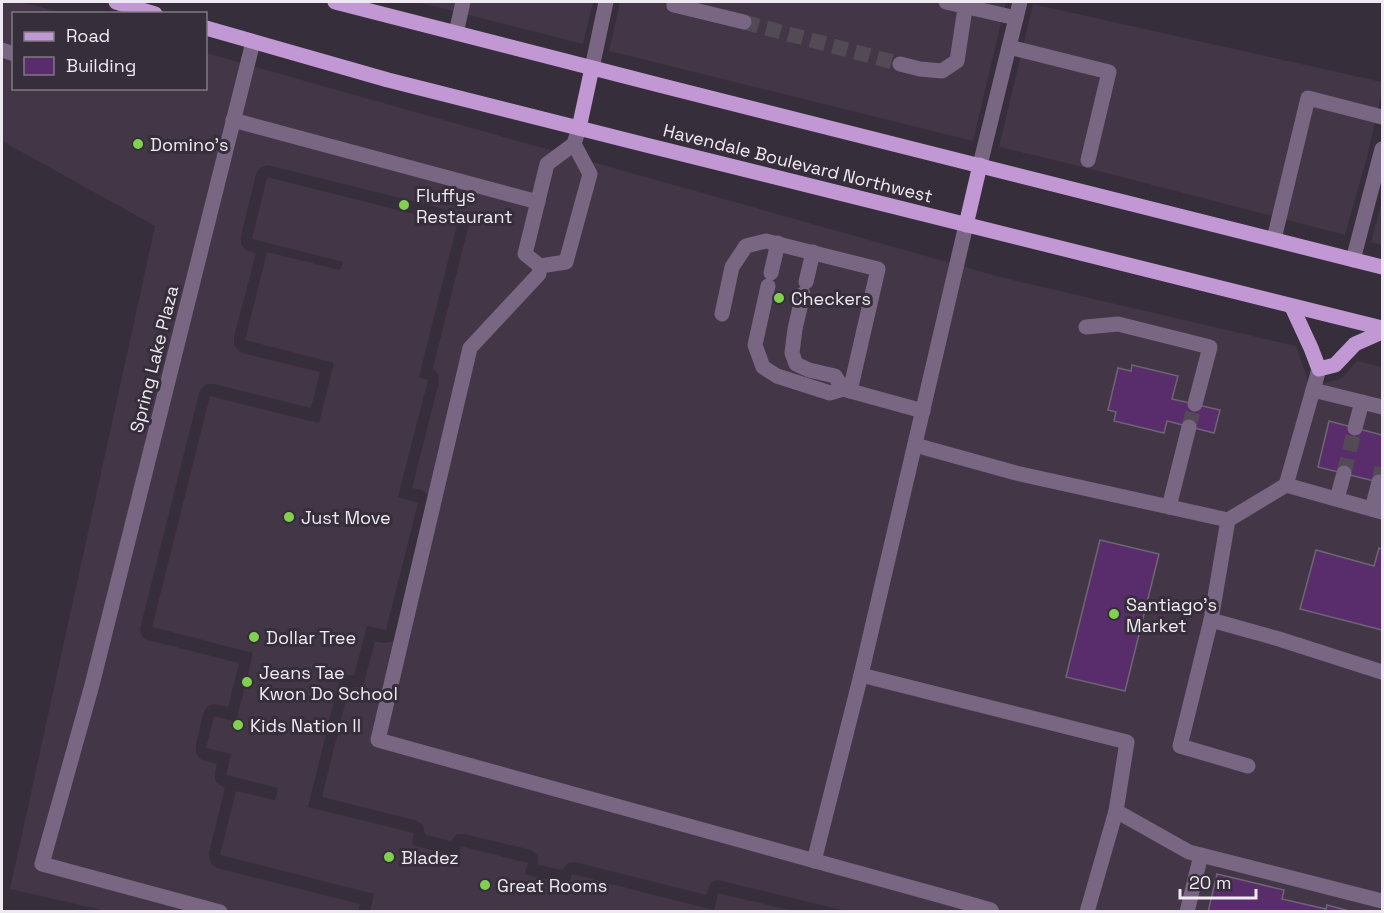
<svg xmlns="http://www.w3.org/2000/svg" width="1384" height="913" font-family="'Space Grotesk',sans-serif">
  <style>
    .built { fill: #423647 }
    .building { fill: #592d6b; stroke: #6e6573; stroke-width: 1.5 }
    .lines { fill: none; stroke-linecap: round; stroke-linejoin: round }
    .minor-tunnel { stroke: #524a55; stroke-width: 15; stroke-dasharray: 15 8; stroke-linecap: butt }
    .minor { stroke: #796683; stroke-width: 15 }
    .major { stroke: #c198d3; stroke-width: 15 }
    .poi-dot { fill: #82d04f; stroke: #362e3a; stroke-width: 2 }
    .labels { text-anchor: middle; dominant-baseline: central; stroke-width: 6; stroke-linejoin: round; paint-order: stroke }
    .poi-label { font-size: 18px; fill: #efeaf1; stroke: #362e3a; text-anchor: start }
    .street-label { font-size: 18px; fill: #efeaf1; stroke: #362e3a }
  </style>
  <rect width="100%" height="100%" fill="#362e3a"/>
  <g class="built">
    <polygon points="2,2 21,2 63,13 14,14 14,88 206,88 206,53 1004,278 1296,346 1306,374 1308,386 1337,380 1344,376 1357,361 1382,367 1382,911 846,911 721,881 718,880 711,883 706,895 575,862 568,863 562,870 538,865 538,857 536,854 531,850 464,834 457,834 451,841 425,835 423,825 417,821 322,797 349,688 358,687 364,682 375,641 383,643 390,642 394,640 397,633 430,501 427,494 422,490 412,488 439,382 438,374 433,368 469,224 466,216 460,213 267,165 260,168 256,174 241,236 241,244 245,250 256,253 234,337 234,345 239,351 242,353 320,372 311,408 213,384 206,384 200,390 140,629 142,636 148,640 239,663 228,707 214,704 207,707 203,714 196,745 196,753 200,759 217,764 215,772 215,780 220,785 225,788 209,853 211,864 217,868 360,904 358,911 106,911 10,889 155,226 2,141"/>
    <polygon points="417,2 593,2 583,44"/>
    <polygon points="620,2 1006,2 973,141 609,51"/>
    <polygon points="1033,4 1382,82 1382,92 1366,161 1345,235 1079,166 999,147"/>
    <polygon points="267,177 457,225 419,377 428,380 398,497 418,503 386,630 367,626 354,676 341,673 308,807 414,833 412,845 458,856 461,846 528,863 525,874 569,885 572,874 714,910 718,893 793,911 370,911 374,894 220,855 236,791 275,800 278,788 226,775 231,754 206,748 214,716 236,722 253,653 152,627 210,396 319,423 334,363 245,340 267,252 340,270 343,262 252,239"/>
    <polygon points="1382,201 1382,245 1371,242"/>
  </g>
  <g class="building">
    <polygon points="1132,365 1178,376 1172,399 1220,410 1214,433 1167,421 1164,433 1114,421 1116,412 1108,410 1118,368 1131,371"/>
    <polygon points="1329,421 1382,435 1382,483 1318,467"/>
    <polygon points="1100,540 1159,554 1125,691 1066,677"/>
    <polygon points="1379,548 1382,549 1382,630 1300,609 1316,550 1374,566"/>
    <polygon points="1217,874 1284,890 1282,899 1326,909 1327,905 1353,912 1208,912"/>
  </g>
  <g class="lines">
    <g class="minor-tunnel">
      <polyline points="744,22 900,64"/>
      <polyline points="1189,427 1195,404"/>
      <polyline points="1344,473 1355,428"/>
      <polyline points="1379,482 1382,467"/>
    </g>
    <g class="minor">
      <polyline points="674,2 674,5 744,22"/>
      <polyline points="946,2 1016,18"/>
      <polyline points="456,33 463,2"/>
      <polyline points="1009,47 1109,72 1088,160"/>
      <polyline points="2,50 14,54"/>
      <polyline points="900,64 920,69 942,71 957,61 966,2"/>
      <polyline points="592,68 606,2"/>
      <polyline points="233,120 538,202"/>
      <polyline points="574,144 590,174 566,262 540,266 525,254 547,164 574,144 579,128"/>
      <polyline points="980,165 1020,2"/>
      <polyline points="966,225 861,675 1127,742 1116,811 1189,852 1382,901"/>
      <polyline points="1274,239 1308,98 1382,117"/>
      <polyline points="1353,260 1382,149"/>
      <polyline points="540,266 539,274 470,348 378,740 949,898 991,910 992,912"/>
      <polyline points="771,273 778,243"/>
      <polyline points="806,282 813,252"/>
      <polyline points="768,286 755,345 763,367 777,376 830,393 843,389 923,411"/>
      <polyline points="803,294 795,329 792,353 796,364 809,370 835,376 843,389"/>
      <polyline points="722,314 732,267 746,246 766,241 878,269 850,391"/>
      <polyline points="1086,327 1118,324 1210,347 1195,404"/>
      <polyline points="1319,369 1286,485 1382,512"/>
      <polyline points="1313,390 1382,407"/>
      <polyline points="1355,428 1362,402"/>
      <polyline points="915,445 1016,473 1228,520"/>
      <polyline points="1286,485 1228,520 1211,620 1279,639 1382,672"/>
      <polyline points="1337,499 1344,473"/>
      <polyline points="1169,507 1189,427"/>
      <polyline points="1372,509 1379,482"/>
      <polyline points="1211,620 1180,746 1248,766"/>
      <polyline points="814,861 861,675"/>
      <polyline points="220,912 42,864 92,685 253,42"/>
      <polyline points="1087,912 1116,811"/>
      <polyline points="1187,912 1201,855"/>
    </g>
    <g class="major">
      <polyline points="116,2 155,14"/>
      <polyline points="335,2 663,86 1382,267"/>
      <polyline points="206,28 388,80 650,146 1382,328"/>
      <polyline points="579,128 592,68"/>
      <polyline points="966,225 980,165"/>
      <polyline points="1292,307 1311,348 1319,369 1335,365 1355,344 1382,332"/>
    </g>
  </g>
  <g class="poi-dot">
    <circle cx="138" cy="144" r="6"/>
    <circle cx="404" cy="205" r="6"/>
    <circle cx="779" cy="298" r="6"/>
    <circle cx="289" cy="517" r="6"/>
    <circle cx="1114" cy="614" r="6"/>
    <circle cx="254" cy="637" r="6"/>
    <circle cx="247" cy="682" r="6"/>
    <circle cx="238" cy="725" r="6"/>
    <circle cx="389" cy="857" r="6"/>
    <circle cx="485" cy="885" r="6"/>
  </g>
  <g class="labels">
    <g class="poi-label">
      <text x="150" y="144">Domino's</text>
      <text x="416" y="195">Fluffys<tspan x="416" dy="21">Restaurant</tspan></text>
      <text x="791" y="298">Checkers</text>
      <text x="301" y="517">Just Move</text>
      <text x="1126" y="604">Santiago's<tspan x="1126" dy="21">Market</tspan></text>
      <text x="266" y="637">Dollar Tree</text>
      <text x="259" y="672">Jeans Tae<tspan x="259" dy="21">Kwon Do School</tspan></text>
      <text x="250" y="725">Kids Nation ll</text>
      <text x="401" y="857">Bladez</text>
      <text x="497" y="885">Great Rooms</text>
    </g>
    <g class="street-label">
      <text transform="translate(798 163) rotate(14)">Havendale Boulevard Northwest</text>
      <text transform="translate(154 359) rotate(-76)">Spring Lake Plaza</text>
    </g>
  </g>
  <rect width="1384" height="913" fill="none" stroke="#efeaf1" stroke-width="6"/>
  <rect x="12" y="12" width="195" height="78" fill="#362e3a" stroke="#807983" stroke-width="1.5"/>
  <rect x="24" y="32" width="30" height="9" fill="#c198d3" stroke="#807983" stroke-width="1.5"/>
  <text x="66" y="42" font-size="18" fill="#efeaf1">Road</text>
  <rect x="24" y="57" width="30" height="18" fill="#592d6b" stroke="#807983" stroke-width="1.5"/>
  <text x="66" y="72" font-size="18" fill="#efeaf1">Building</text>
  <path d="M1180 889v9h76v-9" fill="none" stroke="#efeaf1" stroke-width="3"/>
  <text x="1189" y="889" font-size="18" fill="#efeaf1" stroke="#362e3a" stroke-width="4.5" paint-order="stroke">20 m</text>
</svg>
